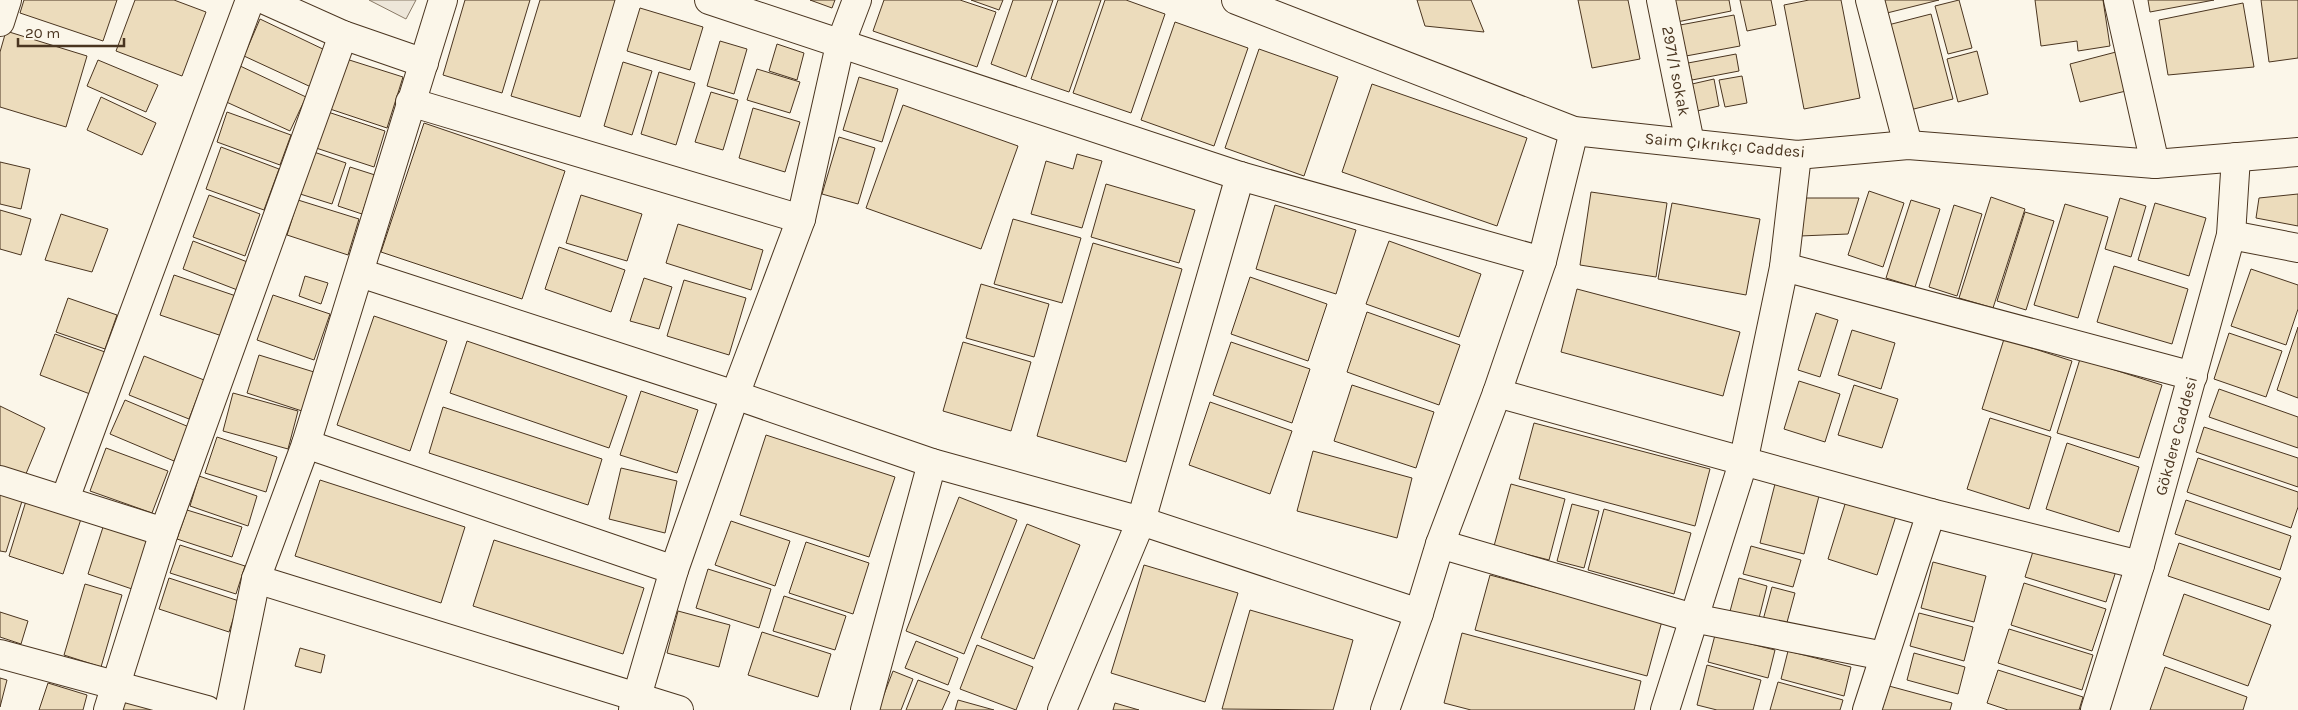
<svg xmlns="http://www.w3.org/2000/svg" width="2298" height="710" font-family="Karla,sans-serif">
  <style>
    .green { fill: #ede6d9; stroke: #887966 }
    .building { fill: #ecdcbc; stroke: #4a3520 }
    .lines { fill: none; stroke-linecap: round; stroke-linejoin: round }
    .street-casing { stroke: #4a3520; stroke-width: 30 }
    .secondary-casing { stroke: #4a3520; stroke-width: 30 }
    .street { stroke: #fbf6e9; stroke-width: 28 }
    .secondary { stroke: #fbf6e9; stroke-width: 28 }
    .labels { text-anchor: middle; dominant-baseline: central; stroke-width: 4; stroke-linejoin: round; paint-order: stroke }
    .street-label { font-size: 16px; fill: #4a3520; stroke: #fbf6e9 }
  </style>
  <rect width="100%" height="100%" fill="#fbf6e9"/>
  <polygon class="green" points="369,0 416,0 406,19"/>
  <g class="building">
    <polygon points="24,0 117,0 103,41 20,13"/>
    <polygon points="135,0 174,0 206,12 182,76 116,51"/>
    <polygon points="465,0 530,0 502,93 443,75"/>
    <polygon points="540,0 615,0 580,117 511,96"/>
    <polygon points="810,0 835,0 832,8"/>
    <polygon points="884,0 960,0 996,12 977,67 873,31"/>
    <polygon points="971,0 1003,0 999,10"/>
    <polygon points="1013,0 1053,0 1026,77 991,64"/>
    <polygon points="1058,0 1101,0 1069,92 1031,79"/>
    <polygon points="1105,0 1126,0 1165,14 1131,113 1073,93"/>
    <polygon points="1417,0 1471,0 1484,32 1425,26"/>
    <polygon points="1578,0 1628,0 1640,59 1592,68"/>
    <polygon points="1672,0 1729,0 1731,11 1677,22"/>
    <polygon points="1740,0 1771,0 1776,25 1747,31"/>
    <polygon points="1809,0 1841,0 1860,98 1804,109 1784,5"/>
    <polygon points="1884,0 1939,0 1887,13"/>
    <polygon points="1959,0 1972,48 1948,54 1935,6"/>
    <polygon points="2035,0 2103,0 2110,46 2078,51 2077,41 2041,46"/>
    <polygon points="2148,0 2214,0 2150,12"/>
    <polygon points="2261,0 2298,0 2298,58 2269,62"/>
    <polygon points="2243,3 2254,67 2168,75 2159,20"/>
    <polygon points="640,8 703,27 690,70 627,51"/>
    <polygon points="1931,14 1953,99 1910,110 1888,25"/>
    <polygon points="1734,15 1740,46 1686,56 1680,25"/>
    <polygon points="260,19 327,51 311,87 244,56"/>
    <polygon points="1175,22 1248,48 1214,146 1141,120"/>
    <polygon points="6,31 87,56 66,127 0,107 0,52"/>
    <polygon points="720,41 747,49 734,94 707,86"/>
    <polygon points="777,44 804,53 797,80 769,71"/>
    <polygon points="1259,49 1338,77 1304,176 1225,148"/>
    <polygon points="1977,51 1988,94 1958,102 1947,59"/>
    <polygon points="2116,52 2126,91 2080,102 2070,64"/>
    <polygon points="1736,54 1739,71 1692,80 1688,63"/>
    <polygon points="343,58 403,77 387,128 327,108"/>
    <polygon points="98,60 158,85 146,112 87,86"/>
    <polygon points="623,62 652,71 632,135 604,126"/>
    <polygon points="238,65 306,97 290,131 222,100"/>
    <polygon points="757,69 800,82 790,113 747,100"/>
    <polygon points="659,72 695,83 676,145 641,134"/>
    <polygon points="1742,76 1747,103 1725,107 1719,80"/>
    <polygon points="859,77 898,89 882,142 843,130"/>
    <polygon points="1714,79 1719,106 1697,111 1692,84"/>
    <polygon points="1372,84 1527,138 1497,226 1342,172"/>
    <polygon points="711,92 738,100 723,150 695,142"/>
    <polygon points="101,97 156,123 142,155 87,130"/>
    <polygon points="903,105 1018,146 981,249 866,208"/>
    <polygon points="753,108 800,122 785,172 739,158"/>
    <polygon points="325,111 385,131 374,167 313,147"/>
    <polygon points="227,112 291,135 280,165 217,142"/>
    <polygon points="424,123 565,171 522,299 381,252"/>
    <polygon points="839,137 875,148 858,204 822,194"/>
    <polygon points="221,147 279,169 264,210 206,189"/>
    <polygon points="311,151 346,163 332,204 297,193"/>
    <polygon points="1077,154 1102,161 1082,228 1031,214 1046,161 1073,169"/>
    <polygon points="0,162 30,169 21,209 0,204"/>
    <polygon points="350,167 375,175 362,214 338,206"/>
    <polygon points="1106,184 1195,210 1179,263 1091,237"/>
    <polygon points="1869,191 1904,203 1883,267 1848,255"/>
    <polygon points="1591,192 1667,203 1656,277 1580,265"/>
    <polygon points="2298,194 2298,226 2256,218 2259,198"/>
    <polygon points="209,195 260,214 245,256 193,237"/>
    <polygon points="581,195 642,214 627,261 566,243"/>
    <polygon points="1991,197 2025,209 1993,308 1959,298"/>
    <polygon points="1800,198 1859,198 1848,234 1800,236"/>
    <polygon points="2120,198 2146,206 2131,257 2105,249"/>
    <polygon points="298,200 359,219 348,255 287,235"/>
    <polygon points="1911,200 1940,209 1915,287 1886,278"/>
    <polygon points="1672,203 1760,219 1746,295 1658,279"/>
    <polygon points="2155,203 2206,218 2189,276 2138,260"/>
    <polygon points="2065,204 2108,217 2078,318 2034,305"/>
    <polygon points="1275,205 1356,230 1336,294 1256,269"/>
    <polygon points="1954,205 1982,214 1957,296 1929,287"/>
    <polygon points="0,210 31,219 21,255 0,249"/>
    <polygon points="2025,212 2054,221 2026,310 1997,301"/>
    <polygon points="61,214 108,229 92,272 45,260"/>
    <polygon points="1013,219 1081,238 1062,303 994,284"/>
    <polygon points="678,224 763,250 751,290 666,263"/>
    <polygon points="193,241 250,263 240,291 183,269"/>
    <polygon points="1389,241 1481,274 1459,337 1366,304"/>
    <polygon points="1093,243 1182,269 1126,462 1037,436"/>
    <polygon points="559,247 625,270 611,312 545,289"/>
    <polygon points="2114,266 2188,289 2172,344 2097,322"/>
    <polygon points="2251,269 2298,285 2298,309 2286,345 2231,326"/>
    <polygon points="174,275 239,297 225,337 160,315"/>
    <polygon points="305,276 328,283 321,304 299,296"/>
    <polygon points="1250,277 1327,304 1308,361 1231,334"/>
    <polygon points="644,278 672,287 659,329 630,321"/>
    <polygon points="684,280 746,298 729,355 667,336"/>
    <polygon points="981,284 1049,304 1034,357 966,338"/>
    <polygon points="1577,289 1740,332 1723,396 1561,352"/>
    <polygon points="273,295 330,314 314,360 257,340"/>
    <polygon points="68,298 117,315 105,349 56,332"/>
    <polygon points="1367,312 1460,345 1439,405 1347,372"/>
    <polygon points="1816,313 1838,320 1820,377 1798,370"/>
    <polygon points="374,316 447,341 410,451 337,425"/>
    <polygon points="2298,327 2298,398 2277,390"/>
    <polygon points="1852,330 1895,343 1881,389 1838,375"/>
    <polygon points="2229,333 2282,351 2266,397 2214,379"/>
    <polygon points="55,334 105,352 90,394 40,375"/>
    <polygon points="2004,339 2072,361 2050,431 1982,409"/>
    <polygon points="467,341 627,396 609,448 450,393"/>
    <polygon points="963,342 1031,362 1011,431 943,411"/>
    <polygon points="1231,342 1310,369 1292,423 1213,395"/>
    <polygon points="259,355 314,372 302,411 247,393"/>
    <polygon points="144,356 204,380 189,419 129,395"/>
    <polygon points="2080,359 2162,385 2139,458 2057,433"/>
    <polygon points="1799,381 1840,394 1825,442 1784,429"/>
    <polygon points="1352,385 1434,412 1416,468 1334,441"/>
    <polygon points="1854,385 1898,399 1882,448 1838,435"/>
    <polygon points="2219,389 2298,417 2298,448 2209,417"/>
    <polygon points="641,391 698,410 677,473 620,455"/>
    <polygon points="233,393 298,411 288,449 223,431"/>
    <polygon points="125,400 189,427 174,461 110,434"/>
    <polygon points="1210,402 1292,431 1270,494 1189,465"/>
    <polygon points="0,406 45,428 23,481 0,471"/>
    <polygon points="443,407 602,459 588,505 429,453"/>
    <polygon points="1990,418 2051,437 2029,509 1967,489"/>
    <polygon points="1534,423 1710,469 1695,526 1519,479"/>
    <polygon points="2204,427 2298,458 2298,487 2196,452"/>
    <polygon points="766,435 895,477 869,557 740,515"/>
    <polygon points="217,437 277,457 266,492 205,473"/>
    <polygon points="2067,443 2139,467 2119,532 2046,509"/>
    <polygon points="106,448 168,471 152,513 90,491"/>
    <polygon points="1313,451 1412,478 1397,538 1297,511"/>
    <polygon points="2198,458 2298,492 2298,507 2291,528 2187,492"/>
    <polygon points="621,468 677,481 665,533 609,519"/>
    <polygon points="199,476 257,496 248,526 190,506"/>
    <polygon points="320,480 465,527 441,603 295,556"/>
    <polygon points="1511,484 1565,499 1549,560 1494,546"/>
    <polygon points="1775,484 1819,496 1804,554 1760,543"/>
    <polygon points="0,491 23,498 6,552 0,551"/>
    <polygon points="959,497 1017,520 964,654 906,631"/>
    <polygon points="2186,500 2291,536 2280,570 2175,534"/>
    <polygon points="26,501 81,519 63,574 9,556"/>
    <polygon points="1846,501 1896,516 1877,575 1828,559"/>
    <polygon points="1572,504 1599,511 1584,568 1557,561"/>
    <polygon points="1604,509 1691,533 1674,594 1588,570"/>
    <polygon points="187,510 242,527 232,557 177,539"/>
    <polygon points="731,521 790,541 775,586 715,565"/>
    <polygon points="104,524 148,539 132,589 88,574"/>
    <polygon points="1027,524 1080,545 1034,659 981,638"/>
    <polygon points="494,540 644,588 623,654 473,606"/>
    <polygon points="806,542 869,563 853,614 789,593"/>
    <polygon points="2179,543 2281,578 2269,610 2168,576"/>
    <polygon points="180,545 245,566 236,594 170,573"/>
    <polygon points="2035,545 2116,571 2106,602 2025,577"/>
    <polygon points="1751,546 1801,560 1793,587 1743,574"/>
    <polygon points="1933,562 1986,576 1974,622 1921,608"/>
    <polygon points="1144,565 1238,593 1205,702 1111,673"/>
    <polygon points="708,569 771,589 759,628 696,608"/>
    <polygon points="1490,575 1662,621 1647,676 1475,630"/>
    <polygon points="169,578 239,601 229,632 159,609"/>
    <polygon points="1739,578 1767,586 1758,622 1729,615"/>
    <polygon points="2024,583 2106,609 2092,651 2011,625"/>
    <polygon points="85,584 122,595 101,667 64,655"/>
    <polygon points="1772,587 1795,593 1786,626 1763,620"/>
    <polygon points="2184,594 2271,625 2248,686 2163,655"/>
    <polygon points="784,596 846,616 835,650 773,631"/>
    <polygon points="1250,610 1353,640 1333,710 1222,709"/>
    <polygon points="678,611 730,625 719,667 667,653"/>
    <polygon points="0,612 28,621 21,644 0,637"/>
    <polygon points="1919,613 1973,627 1964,661 1910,646"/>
    <polygon points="2009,629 2093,655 2082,690 1998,663"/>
    <polygon points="762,632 831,654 818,697 748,675"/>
    <polygon points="1462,633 1641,681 1634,710 1471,710 1444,703"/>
    <polygon points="1715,635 1775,650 1768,678 1708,662"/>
    <polygon points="916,641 958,658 948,685 905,668"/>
    <polygon points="977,645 1033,667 1016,710 960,689"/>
    <polygon points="300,648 325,655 321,673 295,666"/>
    <polygon points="1788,651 1851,667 1844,696 1781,679"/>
    <polygon points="1914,653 1965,667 1958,694 1907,680"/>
    <polygon points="1707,665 1761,680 1753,710 1717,710 1697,705"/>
    <polygon points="2165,667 2247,697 2243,710 2150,710"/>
    <polygon points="1998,670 2083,697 2079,710 2008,710 1987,703"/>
    <polygon points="893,671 913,679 901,710 878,710"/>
    <polygon points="0,678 7,680 0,707"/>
    <polygon points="918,680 950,692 942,710 906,710"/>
    <polygon points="1778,682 1843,700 1840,710 1770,710"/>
    <polygon points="48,683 87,695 83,710 39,710"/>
    <polygon points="1889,686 1952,703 1950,710 1882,710"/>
    <polygon points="125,694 172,710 119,710"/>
    <polygon points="958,700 994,710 955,710"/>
    <polygon points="1115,703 1139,710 1113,710"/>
  </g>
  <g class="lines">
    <g class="street-casing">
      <g id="street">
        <polyline points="265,0 343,35 424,63"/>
        <polyline points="709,0 1240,176 1542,261"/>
        <polyline points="1661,0 1690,143"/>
        <polyline points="1870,0 1908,145"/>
        <polyline points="2118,0 2155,164"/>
        <polyline points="0,22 7,0"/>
        <polyline points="410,102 801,219"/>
        <polyline points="2231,235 2298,248"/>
        <polyline points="1784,267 2193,376"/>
        <polyline points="360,273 735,395 932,463 1141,521 1419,613"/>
        <polyline points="1497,393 1931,513 1867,710"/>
        <polyline points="306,444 674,570"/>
        <polyline points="0,480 164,532"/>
        <polyline points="65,499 250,0"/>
        <polyline points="1931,513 2140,565"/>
        <polyline points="1440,544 1693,618 1884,656"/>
        <polyline points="256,579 679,710"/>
        <polyline points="0,654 207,710"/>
        <polyline points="108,710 164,532 343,35"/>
        <polyline points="229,710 256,579 306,444 443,0"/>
        <polyline points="633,710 674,570 735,395 801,219 840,45 857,0"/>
        <polyline points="865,710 932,463"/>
        <polyline points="1062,710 1141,521 1240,176"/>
        <polyline points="1385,710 1419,613 1440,544 1497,393 1542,261 1574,131"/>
        <polyline points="1665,710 1743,463 1784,267 1797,155"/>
        <polyline points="2095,710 2140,565 2231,235 2236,157"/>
      </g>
    </g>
    <g class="secondary-casing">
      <polyline id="secondary" points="1236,0 1574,131 1797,155 1908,145 2155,164 2298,152"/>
    </g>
    <use href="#street" class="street"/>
    <use href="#secondary" class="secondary"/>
  </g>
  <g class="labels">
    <g class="street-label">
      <text transform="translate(1676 71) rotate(79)">2971/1 sokak</text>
      <text transform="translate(1725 145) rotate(5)">Saim Çıkrıkçı Caddesi</text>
      <text transform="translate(2176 436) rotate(-75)">Gökdere Caddesi</text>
    </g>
  </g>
  <path d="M18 38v8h106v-8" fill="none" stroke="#4a3520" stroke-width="2.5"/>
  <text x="25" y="38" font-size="15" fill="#4a3520" stroke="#fbf6e9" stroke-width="4" paint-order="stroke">20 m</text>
</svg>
